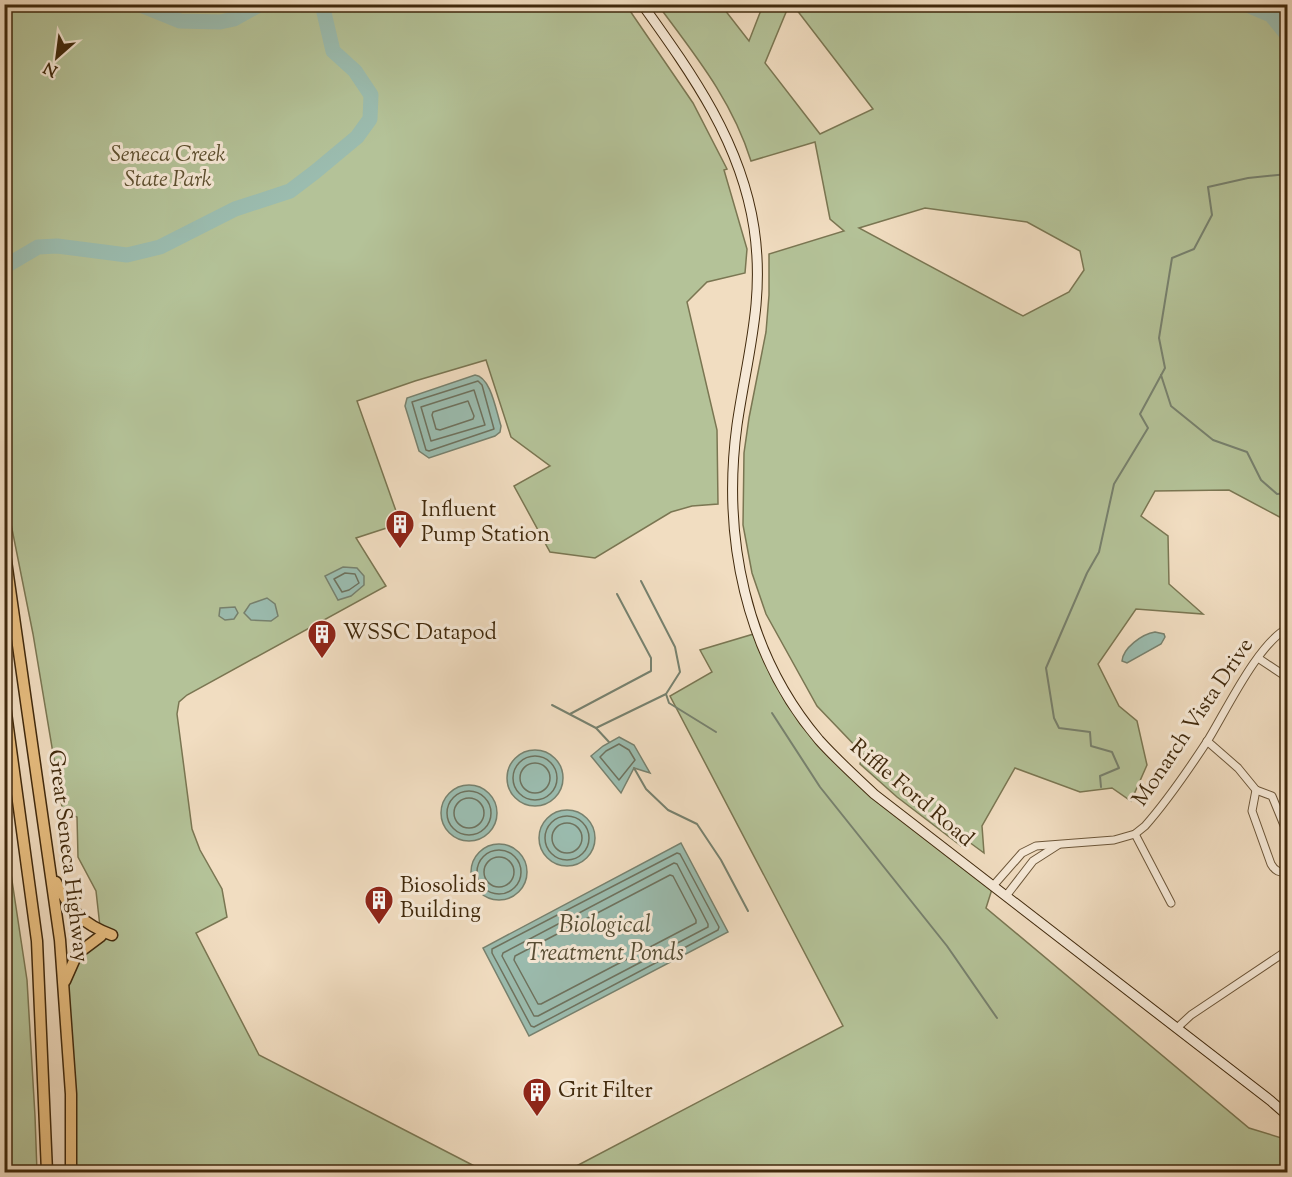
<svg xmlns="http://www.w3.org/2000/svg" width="1292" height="1177" font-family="'Sorts Mill Goudy',serif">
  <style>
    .green { fill: #b4c298; stroke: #7a7652; stroke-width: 1.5; fill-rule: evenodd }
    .water { fill: #9bbcaf; stroke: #77816e; stroke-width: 1.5 }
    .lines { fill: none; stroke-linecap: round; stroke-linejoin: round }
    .shore { stroke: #6e725e; stroke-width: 1.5 }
    .stream { stroke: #77816e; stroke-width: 2 }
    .river { stroke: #9bbcaf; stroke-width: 15 }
    .street-casing { stroke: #6c5639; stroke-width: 9 }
    .secondary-casing { stroke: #40290c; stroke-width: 11 }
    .primary-casing { stroke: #40290c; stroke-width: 13 }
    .street { stroke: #f6e9d7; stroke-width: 7 }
    .secondary { stroke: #f6e9d7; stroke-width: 9 }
    .primary { stroke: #e8be80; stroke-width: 10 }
    .labels { text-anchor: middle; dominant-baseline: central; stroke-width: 6; stroke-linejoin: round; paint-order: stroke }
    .park-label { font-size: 22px; font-style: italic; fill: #5d4f2f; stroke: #f6e9d7 }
    .poi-label { font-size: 22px; fill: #40290c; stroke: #f6e9d7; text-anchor: start }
    .street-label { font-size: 22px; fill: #40290c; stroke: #f6e9d7 }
    .water-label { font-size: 24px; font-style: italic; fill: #574e35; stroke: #f6e9d7 }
  </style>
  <rect width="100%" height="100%" fill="#f1ddc1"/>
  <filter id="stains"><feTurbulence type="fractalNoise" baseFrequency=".00333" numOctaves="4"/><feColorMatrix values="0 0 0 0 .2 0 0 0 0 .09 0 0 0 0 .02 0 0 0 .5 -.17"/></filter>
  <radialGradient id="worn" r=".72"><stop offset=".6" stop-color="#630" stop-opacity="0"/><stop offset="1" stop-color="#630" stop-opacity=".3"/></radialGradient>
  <g class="green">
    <polygon points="4,5 626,5 693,103 727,169 724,170 747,249 745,273 707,282 687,302 717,430 718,504 692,506 671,512 595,558 550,552 514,486 550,466 511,437 486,360 415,381 357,401 396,511 402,523 356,538 386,586 187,695 179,702 177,714 192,829 200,850 222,889 227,917 196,933 259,1055 486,1172 68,1172 64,987 73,962 101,936 96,891 78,857 77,817 63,813 33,634 10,519 5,476"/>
    <path d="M658 5H721L749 41 763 5H789L765 63 820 134 873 109 793 5H1287L1288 371 1284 373 1281 389 1288 395 1287 521 1229 490 1155 491 1141 516 1168 536 1169 584 1203 614 1136 609 1098 664 1119 706 1137 721 1147 765 1131 801 1112 788 1080 792 1015 768 982 826 984 853 965 839 961 846 897 797 860 764 863 754 817 706 766 614 752 573 743 525 744 453 749 418 766 332 769 295V254L844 231 830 219 815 142 751 161C732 100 695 55 658 5ZM925 208 1027 222 1080 251 1084 270 1069 292 1023 316 859 228Z"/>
    <polygon points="757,633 783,686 838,760 993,886 986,908 1249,1128 1288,1140 1287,1172 565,1172 843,1026 670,696 712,672 700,650"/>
    <polygon points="4,806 11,874 27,980 35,1116 37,1172 5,1172"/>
  </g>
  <g class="water">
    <path d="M475 375C491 377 496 411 501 426L500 432 495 436 429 458 419 451 405 406 407 398Z"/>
    <polygon points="343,567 357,568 364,576 364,585 351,596 338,600 325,576"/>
    <polygon points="267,598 275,604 278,616 271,621 251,620 244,613 250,604"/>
    <polygon points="235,607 238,613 234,619 225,620 219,616 220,608"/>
    <path d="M1155 632 1164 634 1165 637 1161 644 1127 663 1122 661C1123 648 1142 634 1155 632Z"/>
    <polygon points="619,737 634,745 650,773 634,768 621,793 591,756 603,746"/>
    <circle cx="535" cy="778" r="28"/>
    <circle cx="469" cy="813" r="28"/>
    <circle cx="567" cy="838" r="28"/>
    <polygon points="681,843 728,932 529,1036 483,948"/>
    <circle cx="499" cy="872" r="28"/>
  </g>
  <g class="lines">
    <g class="shore">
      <polygon points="478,381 482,385 494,429 429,451 426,450 412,402"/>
      <polygon points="474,390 485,425 431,441 421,407"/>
      <polygon points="468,401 474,416 473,419 440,430 436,429 432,415 433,412"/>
      <polygon points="345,573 355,574 359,583 349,590 342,592 334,579"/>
      <polygon points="619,744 629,750 635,760 619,780 600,757 606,751"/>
      <circle cx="535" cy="778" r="22"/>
      <circle cx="535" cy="778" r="15"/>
      <circle cx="469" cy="813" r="22"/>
      <circle cx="469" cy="813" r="15"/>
      <circle cx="567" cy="838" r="22"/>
      <circle cx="567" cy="838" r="15"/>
      <circle cx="499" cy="872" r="22"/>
      <polygon points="677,853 680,854 719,927 718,930 534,1027 531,1026 492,953 492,949"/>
      <circle cx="499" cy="872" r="15"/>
      <polygon points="674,863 677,864 708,924 708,927 538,1016 534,1016 502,956 503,953"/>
      <polygon points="670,875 673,876 696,920 696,923 541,1004 538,1004 514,960 515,956"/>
    </g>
    <g class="stream">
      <polyline points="1161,375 1171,406 1213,440 1247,452 1261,480 1277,494 1288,493"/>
      <polyline points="666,694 669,703 716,732"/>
      <polyline points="552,705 596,728 609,742"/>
      <polyline points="772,713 820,787 947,946 997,1018"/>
      <polyline points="570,714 651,671 651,658 617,594"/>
      <polyline points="596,728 666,694 680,672 675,647 641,581"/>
      <polyline points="634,768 646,789 668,810 697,824 721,860 748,911"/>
      <polyline points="1101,787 1100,776 1119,768 1112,752 1091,746 1090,732 1059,728 1054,718 1046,668 1087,573 1099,552 1114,484 1148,428 1140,414 1165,368 1159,338 1172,258 1194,249 1212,215 1208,187 1248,178 1288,174"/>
    </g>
    <g class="river">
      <polyline points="138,4 180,21 220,22 234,19 261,4"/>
      <polyline points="1245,4 1271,15 1288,36"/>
      <polyline points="4,267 38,247 57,246 127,255 160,247 235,209 290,191 315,172 357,137 370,119 371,95 355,71 333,51 322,4"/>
    </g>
    <g class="street-casing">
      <g id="street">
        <polyline points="1258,658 1288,678"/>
        <polyline points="1207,741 1238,768 1256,790 1272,796 1288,835"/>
        <path d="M1256 790 1252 811 1271 864C1275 871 1279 873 1288 872"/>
        <polyline points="1135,834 1171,903"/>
        <path d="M993 886 1022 853 1036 846 1114 840 1135 834 1145 826C1168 800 1189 769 1208 740 1226 711 1258 643 1288 628"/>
        <polyline points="1006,896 1033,861 1058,845"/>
        <polyline points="1177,1028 1191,1015 1288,950"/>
      </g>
    </g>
    <g class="secondary-casing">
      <path id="secondary" d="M642 4C692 74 741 142 754 228 765 300 747 356 737 425 722 536 745 653 819 740 836 759 855 776 874 794L1271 1101 1288 1116"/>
    </g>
    <g class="primary-casing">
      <g id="primary">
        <polyline points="4,547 60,940 71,1094 71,1172"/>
        <polyline points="4,698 37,941 47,1172"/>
        <path d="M56 882C70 910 82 924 112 935"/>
        <polyline points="65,981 77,954 101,936"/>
      </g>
    </g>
    <use href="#street" class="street"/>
    <use href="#secondary" class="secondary"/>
    <use href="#primary" class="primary"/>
  </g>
  <defs>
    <g id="building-pin" transform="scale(1.5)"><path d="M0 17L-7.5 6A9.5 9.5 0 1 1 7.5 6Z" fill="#8f2418" stroke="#f6e9d7"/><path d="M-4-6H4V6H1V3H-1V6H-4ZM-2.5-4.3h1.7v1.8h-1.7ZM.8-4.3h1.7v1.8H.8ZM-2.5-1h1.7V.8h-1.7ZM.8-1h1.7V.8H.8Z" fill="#fff"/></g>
  </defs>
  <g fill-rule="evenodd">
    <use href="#building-pin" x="400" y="524"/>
    <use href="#building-pin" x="322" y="634"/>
    <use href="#building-pin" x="379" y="900"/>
    <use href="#building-pin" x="537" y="1092"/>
  </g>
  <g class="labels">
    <g class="park-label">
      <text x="168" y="156">Seneca Creek<tspan x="168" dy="25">State Park</tspan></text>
    </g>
    <g class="poi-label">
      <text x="421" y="511">Influent<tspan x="421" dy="25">Pump Station</tspan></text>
      <text x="343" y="634">WSSC Datapod</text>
      <text x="400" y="887">Biosolids<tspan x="400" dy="25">Building</tspan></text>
      <text x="558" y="1092">Grit Filter</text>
    </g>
    <g class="street-label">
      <text transform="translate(1194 723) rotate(-56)">Monarch Vista Drive</text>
      <text transform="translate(911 794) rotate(40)">Riffle Ford Road</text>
      <text transform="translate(67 856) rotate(83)">Great Seneca Highway</text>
    </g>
    <g class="water-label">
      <text x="605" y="926">Biological<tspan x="605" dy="28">Treatment Ponds</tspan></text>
    </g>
  </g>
  <rect width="1292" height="1177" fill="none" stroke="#f1ddc1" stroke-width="24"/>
  <rect x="6" y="6" width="1280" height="1165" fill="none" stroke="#40290c" stroke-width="3"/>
  <rect x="12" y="12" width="1268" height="1153" fill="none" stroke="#40290c" stroke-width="1.5"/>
  <g transform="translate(57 57) rotate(208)" stroke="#f6e9d7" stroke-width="4.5" paint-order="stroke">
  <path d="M0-4.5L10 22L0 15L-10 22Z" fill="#40290c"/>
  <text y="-9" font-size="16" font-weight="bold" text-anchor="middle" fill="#40290c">N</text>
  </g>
  <rect width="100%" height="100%" filter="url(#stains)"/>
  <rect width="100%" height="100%" fill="url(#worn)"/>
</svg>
